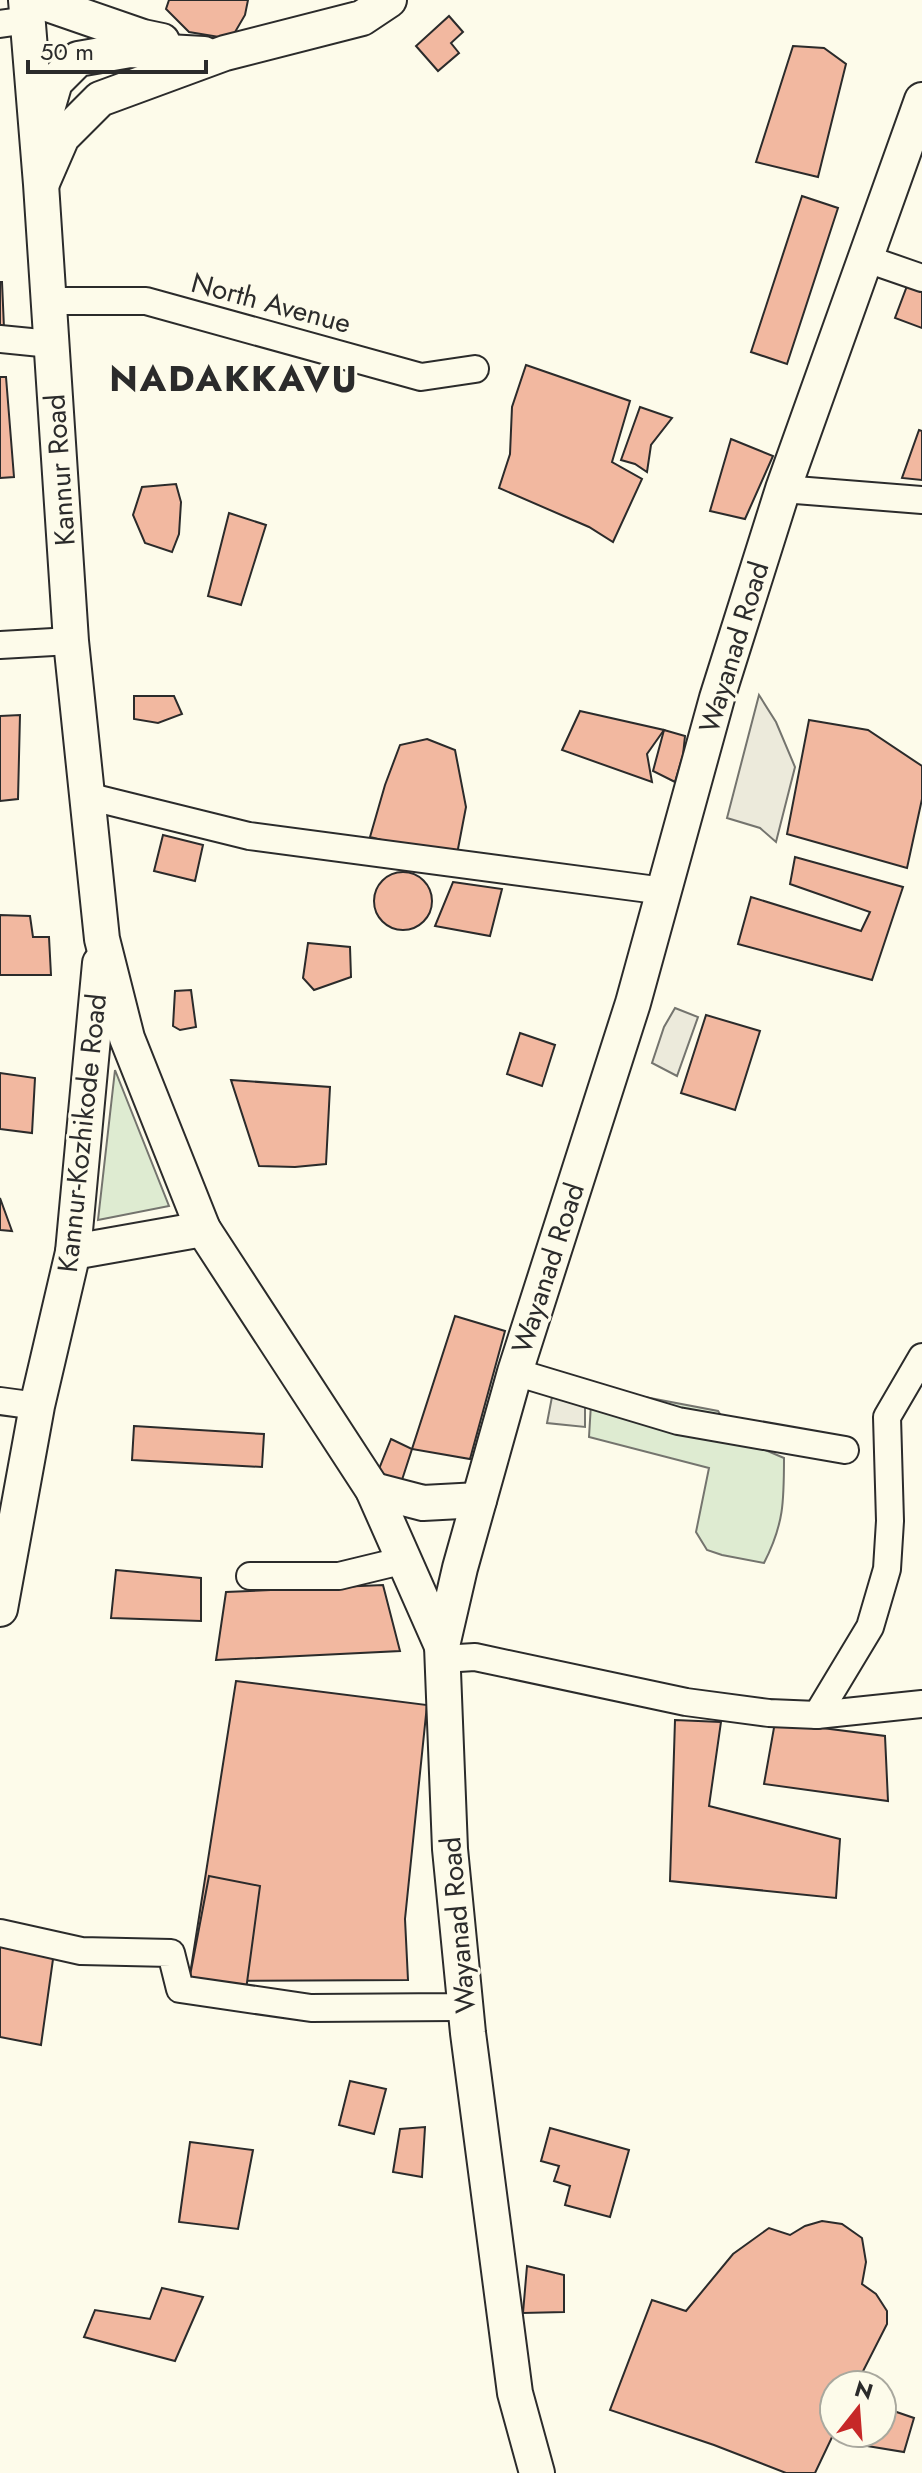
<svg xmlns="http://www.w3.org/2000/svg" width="922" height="2473" font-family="Jost,sans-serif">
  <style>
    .green { fill: #deebd1; stroke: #74746e; stroke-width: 2 }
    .parking { fill: #eceadb; stroke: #74746e; stroke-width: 2 }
    .building { fill: #f2b8a0; stroke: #2b2b2b; stroke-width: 2 }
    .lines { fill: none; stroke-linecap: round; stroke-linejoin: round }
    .minor-casing { stroke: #2b2b2b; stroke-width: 30 }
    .major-casing { stroke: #2b2b2b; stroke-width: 38 }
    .minor { stroke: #fdfbea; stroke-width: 26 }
    .major { stroke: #fdfbea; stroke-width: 34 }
    .labels { text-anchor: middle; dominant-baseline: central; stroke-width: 6; stroke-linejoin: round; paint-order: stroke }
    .street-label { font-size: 28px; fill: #2b2b2b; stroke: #fdfbea }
    .district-label { font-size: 36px; font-weight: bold; letter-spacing: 2px; fill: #2b2b2b; stroke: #fdfbea }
  </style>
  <rect width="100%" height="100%" fill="#fdfbea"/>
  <g class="green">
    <polygon points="115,1070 169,1206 98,1220"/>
    <path d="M592 1387 718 1411 735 1437 784 1458C784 1501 784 1524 764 1563L722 1555 707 1550 696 1532 709 1468 589 1437Z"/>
  </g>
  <g class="parking">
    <polygon points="759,695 776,722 795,767 776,842 760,828 727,818"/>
    <polygon points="675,1008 698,1017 677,1076 652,1063 664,1027"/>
    <polygon points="555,1381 585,1391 585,1427 547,1423"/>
  </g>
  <g class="building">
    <polygon points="169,0 248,0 245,15 231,39 189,32 166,9"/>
    <polygon points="449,16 463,32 451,43 459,53 438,71 416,46"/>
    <polygon points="793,46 824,48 846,64 818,177 756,162"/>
    <polygon points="802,196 838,208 787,364 751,352"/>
    <polygon points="0,282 2,282 4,328 0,328"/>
    <polygon points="907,286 922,290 922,328 895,318"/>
    <polygon points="526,365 630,401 612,462 642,479 613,542 589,527 499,488 510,454 512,407"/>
    <polygon points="0,377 6,377 14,477 0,478"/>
    <polygon points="640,407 672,418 651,445 647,472 635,464 621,460"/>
    <polygon points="919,430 922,431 922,480 902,478"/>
    <polygon points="731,439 773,456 745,519 710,511"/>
    <polygon points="176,484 181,502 179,534 172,552 145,543 133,515 142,487"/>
    <polygon points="229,513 266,525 241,605 208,596"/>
    <polygon points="134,696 174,696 182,714 158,723 134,719"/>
    <polygon points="580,711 664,730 647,754 652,782 562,750"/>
    <polygon points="20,715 18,799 0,801 0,716"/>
    <polygon points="809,720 868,730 922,766 922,799 907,868 787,834"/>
    <polygon points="664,730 685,736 683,755 675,782 653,771"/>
    <polygon points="427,739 455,750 466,807 457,854 401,845 370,837 385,785 400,745"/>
    <polygon points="163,835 203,845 195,881 154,871"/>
    <polygon points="795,857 903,887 872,980 738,944 751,897 861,931 870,912 790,884"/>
    <circle cx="403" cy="901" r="29"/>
    <polygon points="453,882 502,889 490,936 435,926"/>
    <polygon points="0,915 30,916 33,937 49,937 51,975 0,975"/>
    <polygon points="308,943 350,947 351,977 314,990 303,978"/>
    <polygon points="191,990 196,1027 180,1030 173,1026 175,991"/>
    <polygon points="706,1015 760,1031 735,1110 681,1093"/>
    <polygon points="520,1033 555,1045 542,1086 507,1074"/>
    <polygon points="0,1073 35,1078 32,1133 0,1129"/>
    <polygon points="231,1080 330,1087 326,1164 295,1167 259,1166"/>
    <polygon points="0,1198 12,1231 0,1230"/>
    <polygon points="455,1316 505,1331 470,1459 412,1449"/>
    <polygon points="134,1426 264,1434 262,1467 132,1460"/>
    <polygon points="391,1439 412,1449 401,1483 377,1474"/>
    <polygon points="116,1570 201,1578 201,1621 111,1618"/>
    <polygon points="383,1585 400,1651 216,1660 226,1592"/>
    <polygon points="236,1681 427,1705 405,1919 408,1980 189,1981"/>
    <polygon points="675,1720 721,1722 709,1806 840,1839 836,1898 670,1881"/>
    <polygon points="775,1722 885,1736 888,1801 764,1784"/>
    <polygon points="209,1876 260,1886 246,1990 189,1981"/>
    <polygon points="0,1945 54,1952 41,2045 0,2037"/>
    <polygon points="350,2081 386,2089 374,2134 339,2125"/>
    <polygon points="425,2127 422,2177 393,2172 400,2129"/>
    <polygon points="550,2128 629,2150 610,2217 565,2205 570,2186 554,2181 559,2166 541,2161"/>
    <polygon points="190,2142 253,2150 238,2229 179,2222"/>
    <polygon points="822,2221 842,2224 862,2238 866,2262 862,2284 876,2294 887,2311 887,2324 856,2385 834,2385 834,2433 815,2473 786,2473 714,2445 610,2410 652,2300 686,2311 733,2254 769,2228 790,2235 805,2226"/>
    <polygon points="527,2266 564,2275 564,2312 523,2313"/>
    <polygon points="162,2288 203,2297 175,2361 84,2337 95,2310 150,2319"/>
    <polygon points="882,2407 914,2418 904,2452 855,2444 861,2433 882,2433"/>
  </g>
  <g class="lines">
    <g class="minor-casing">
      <g id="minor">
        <polyline points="0,24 28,20"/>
        <polyline points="867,259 922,278"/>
        <polyline points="49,301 146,301 421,377 475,369"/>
        <polyline points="0,339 51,344"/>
        <polyline points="783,489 922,500"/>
        <polyline points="0,645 71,641"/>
        <polyline points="87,796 249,836 664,891"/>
        <polyline points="515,1372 678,1421 845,1450"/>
        <polyline points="0,1401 37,1406"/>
        <polyline points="250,1576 339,1576 405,1560"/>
        <polyline points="442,1659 475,1657 686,1702 769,1713 817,1715 922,1704"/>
        <polyline points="817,1715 870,1627 887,1569 890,1521 887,1417 922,1357"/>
        <polyline points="0,1933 81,1951 171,1953 180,1989 311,2008 455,2007 465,2005"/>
      </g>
    </g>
    <g class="major-casing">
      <g id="major">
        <polyline points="26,0 41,184 71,641 102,939 127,1038 203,1229 373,1490 442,1646"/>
        <polyline points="36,0 143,37 162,41"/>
        <polyline points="43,123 55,82 78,59 130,50 204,54"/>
        <polyline points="42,183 62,137 100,99 225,53 362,18 389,0"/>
        <polyline points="73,1252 203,1229"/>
        <polyline points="373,1490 423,1503 479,1500"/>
        <polyline points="0,1609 37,1406 73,1252 100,963"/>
        <polyline points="537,2473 515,2393 468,2033 450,1849 442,1646 460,1568 515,1372 633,1003 717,698 783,489 922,100"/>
      </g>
    </g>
    <use href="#minor" class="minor"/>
    <use href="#major" class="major"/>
  </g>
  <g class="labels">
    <g class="street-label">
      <text transform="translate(271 303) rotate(15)">North Avenue</text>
      <text transform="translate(60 470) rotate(-94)">Kannur Road</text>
      <text transform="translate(734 647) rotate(-73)">Wayanad Road</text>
      <text transform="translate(82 1133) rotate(-84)">Kannur-Kozhikode Road</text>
      <text transform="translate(548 1268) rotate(-72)">Wayanad Road</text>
      <text transform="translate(458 1925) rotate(-95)">Wayanad Road</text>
    </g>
    <g class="district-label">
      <text x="234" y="378">NADAKKAVU</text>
    </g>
  </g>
  <g transform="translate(858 2409) rotate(17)"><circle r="38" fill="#fdfbea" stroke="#a9a89e" stroke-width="2"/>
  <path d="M0-6L14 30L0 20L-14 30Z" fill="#c62828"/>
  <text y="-12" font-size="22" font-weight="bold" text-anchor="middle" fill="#2b2b2b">N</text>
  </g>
  <path d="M28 60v12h178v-12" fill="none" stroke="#2b2b2b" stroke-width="4"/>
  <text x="40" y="60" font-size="24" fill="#2b2b2b" stroke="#fdfbea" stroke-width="6" paint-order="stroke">50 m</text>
</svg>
